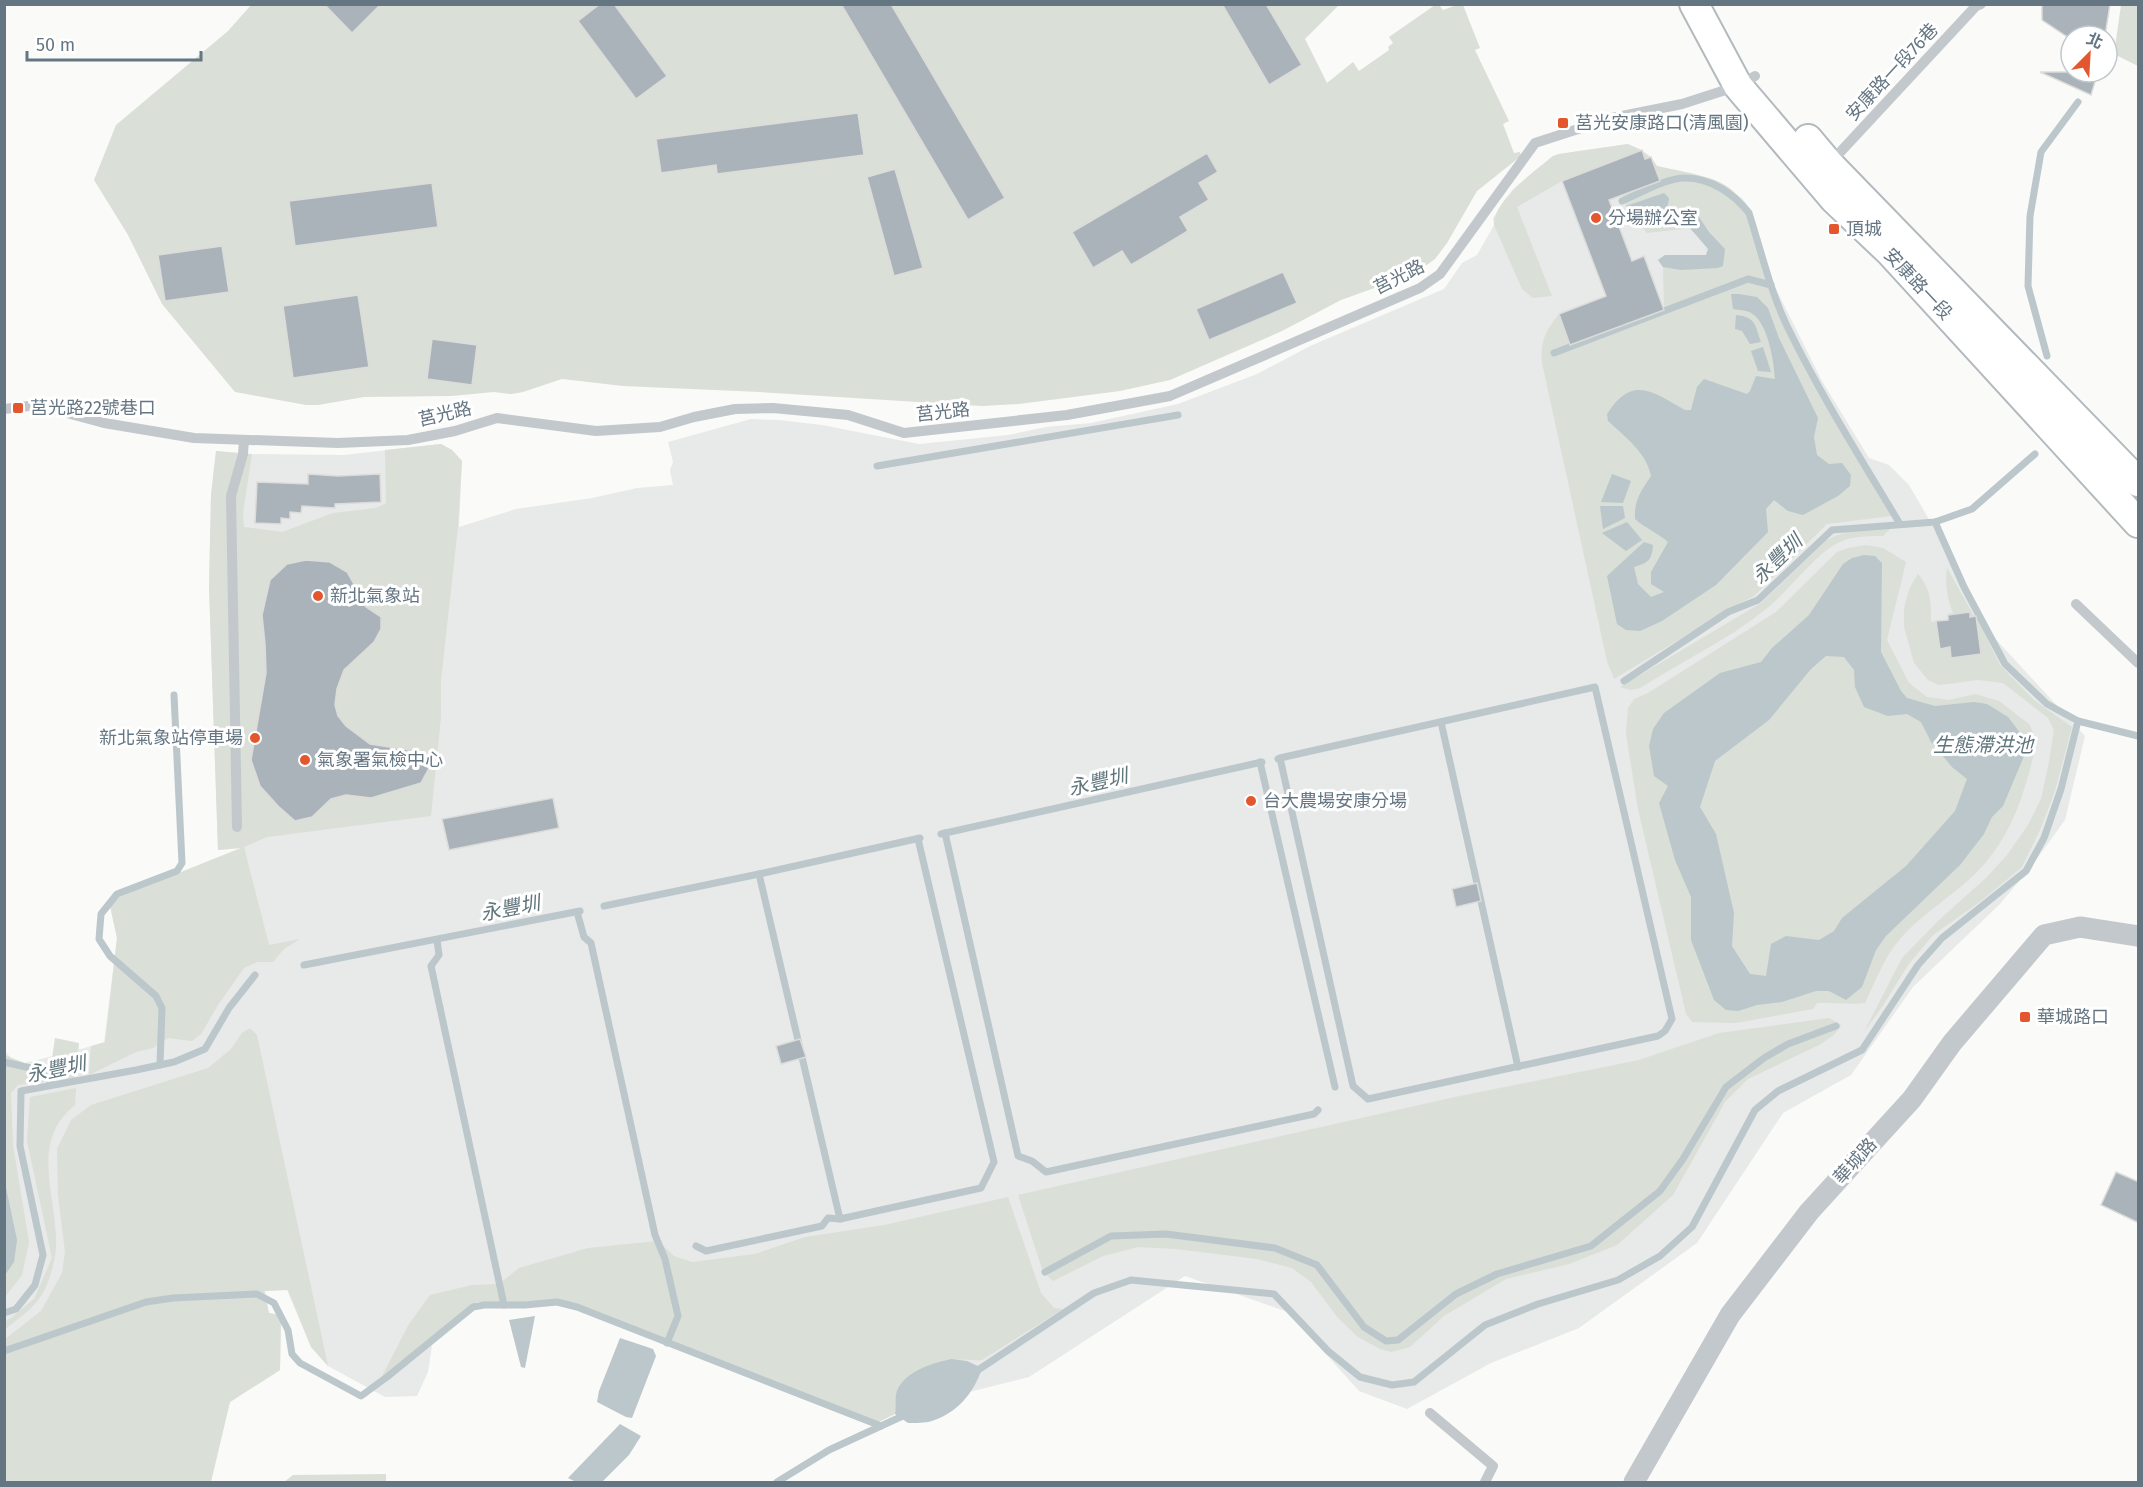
<svg xmlns="http://www.w3.org/2000/svg" width="2143" height="1487" font-family="'Fira Sans','Noto Sans TC',sans-serif">
  <style>
    .built { fill: #e8e9e9 }
    .green { fill: #dadfd7 }
    .water { fill: #bbc7cb; fill-rule: evenodd }
    .lines { fill: none; stroke-linecap: round; stroke-linejoin: round }
    .stream { stroke: #bbc7cb; stroke-width: 7 }
    .building { fill: #aab3b9; stroke: #dcdcda; stroke-width: 1.5 }
    .secondary-casing { stroke: #b3babf; stroke-width: 32 }
    .lane { stroke: #c3c8cc; stroke-width: 10 }
    .street { stroke: #c3c8cc; stroke-width: 21 }
    .secondary { stroke: #fff; stroke-width: 28 }
    .poi-dot { fill: #e4572e; stroke: #fff; stroke-width: 2 }
    .labels { text-anchor: middle; dominant-baseline: central; stroke-width: 6; stroke-linejoin: round; paint-order: stroke }
    .street-label { font-size: 18px; fill: #657683; stroke: #fff }
    .poi-label { font-size: 18px; fill: #657683; stroke: #fff; text-anchor: start }
    .water-label { font-size: 20px; font-style: italic; fill: #60757c; stroke: #fff }
  </style>
  <rect width="100%" height="100%" fill="#fafaf8"/>
  <polygon class="built" points="1628,144 1642,150 1651,157 1657,166 1712,179 1742,198 1752,212 1773,283 1822,381 1869,458 1889,465 1909,485 1951,557 1991,634 2085,736 2065,820 2031,867 2000,904 1913,987 1851,1075 1783,1113 1697,1243 1579,1328 1491,1363 1407,1409 1359,1391 1288,1312 1185,1276 1029,1377 889,1412 601,1304 475,1286 435,1326 428,1372 417,1396 385,1397 328,1366 311,1347 287,1290 265,1291 269,1313 281,1315 280,1370 230,1402 224,1421 5,1463 4,1050 17,1065 104,1043 117,938 109,901 241,848 218,850 209,587 211,495 216,451 243,454 344,455 441,444 452,450 462,461 459,527 516,509 592,498 637,488 673,485 670,470 673,462 668,442 751,419 779,420 822,425 919,444 1008,435 1046,427 1091,423 1178,404 1257,374 1310,346 1444,289 1462,263 1477,255 1494,225 1493,218 1513,189 1553,156 1559,154"/>
  <g class="green">
    <polygon points="252,4 1339,5 1305,39 1327,83 1353,62 1359,71 1389,50 1388,47 1393,43 1389,37 1435,5 1439,5 1443,10 1457,5 1463,5 1480,48 1475,50 1509,121 1503,124 1514,153 1520,152 1521,156 1477,191 1447,243 1435,259 1416,273 1341,300 1282,331 1170,380 1120,391 1019,404 982,406 760,392 623,386 562,379 523,392 511,394 494,392 451,396 364,397 318,405 306,405 235,392 162,304 128,235 94,180 116,125 228,31"/>
    <polygon points="2121,5 2138,5 2138,66 2114,54"/>
    <path d="M1628 144C1641 150 1649 154 1657 166 1675 170 1694 173 1712 179 1754 193 1760 241 1772 278L1767 280 1776 306 1817 387 1891 516 1827 524 1754 596 1731 608 1614 679 1607 661 1542 363C1540 341 1545 332 1559 314L1571 345 1664 310 1663 267 1658 260 1665 255H1706L1708 249 1691 228 1647 233 1626 206 1609 163 1562 181 1517 207 1552 296 1533 298 1522 289 1494 225C1493 201 1535 171 1553 156L1559 154Z"/>
    <polygon points="441,444 452,450 462,461 458,527 441,680 441,717 431,816 267,837 244,847 269,945 300,939 284,949 273,962 257,962 244,968 218,1005 201,1034 192,1041 168,1038 153,1048 136,1052 89,1075 91,1046 105,1042 117,938 109,901 241,848 218,850 209,587 211,495 216,451 252,454 243,513 244,527 282,532 333,513 376,508 386,503 385,450"/>
    <path d="M1890 529 1883 536C1870 536 1854 536 1842 541 1818 550 1788 592 1766 609 1728 640 1682 661 1640 688L1631 690 1620 687 1761 603 1827 540C1846 529 1868 530 1890 529Z"/>
    <path d="M1866 545 1883 548 1906 562 1887 640 1909 683 1927 697 1949 700 1975 694 1999 701 2029 724 2037 740C2027 784 2016 826 1986 862 1962 891 1925 910 1900 939 1884 957 1875 982 1865 1003 1848 1005 1834 1002 1817 1003L1813 1009 1736 1023 1692 1022 1686 1014 1638 809 1626 734 1628 708 1634 699 1648 693 1776 612 1837 552 1848 548Z"/>
    <path d="M1947 568 1974 616H1976L2000 665 2034 700 2072 727 2055 791 2040 830 2022 867 1981 901 1933 935 1908 965 1884 1004 1864 1032 1902 958 1939 920 1987 877 2007 855 2028 825 2041 799 2049 762 2054 730 2048 718 2003 683 1978 680 1939 685 1928 680 1914 663 1904 627V608L1910 587 1918 574C1931 589 1931 602 1931 622L1948 620V614L1953 613C1947 598 1945 584 1947 568Z"/>
    <polygon points="1829,1018 1841,1025 1835,1034 1821,1044 1748,1079 1725,1102 1673,1195 1617,1245 1569,1264 1506,1279 1444,1316 1410,1347 1391,1352 1380,1349 1358,1337 1338,1318 1311,1282 1292,1268 1257,1259 1176,1249 1138,1247 1103,1256 1053,1281 1043,1272 1018,1195 1455,1097 1639,1060 1719,1033"/>
    <polygon points="250,1028 257,1035 328,1366 311,1347 288,1290 264,1291 269,1313 281,1315 280,1370 230,1402 211,1482 5,1482 5,1339 41,1311 62,1273 65,1252 58,1195 57,1149 71,1120 91,1105 208,1068 231,1049 242,1033"/>
    <polygon points="55,1038 79,1043 76,1078 18,1085 11,1093 13,1145 29,1242 22,1275 5,1297 5,1055 34,1067 51,1065"/>
    <path d="M76 1088 75 1105C28 1142 58 1198 56 1247 55 1261 50 1279 44 1291 35 1308 19 1318 5 1329V1321L11 1318 34 1299 52 1258 27 1141 30 1097Z"/>
    <path d="M1008 1197 1041 1293 1054 1308 1063 1309 982 1360C971 1361 959 1358 949 1360 929 1363 912 1381 896 1393L895 1414 877 1423 559 1299 528 1302H477L381 1378 409 1324 430 1295 472 1285 499 1284 519 1268 588 1248 658 1241 674 1256 692 1262 755 1254 805 1237 884 1225Z"/>
    <polygon points="386,1474 386,1482 284,1482 293,1475"/>
  </g>
  <g class="water">
    <path d="M1664 193 1669 198C1668 216 1650 234 1634 219 1630 216 1628 210 1626 206Z"/>
    <path d="M1686 211 1699 217 1709 232 1725 249 1723 266 1718 268 1681 270 1663 267 1658 260 1665 255H1706L1708 249C1702 241 1682 221 1680 213Z"/>
    <path d="M1731 294H1739L1757 297 1768 308 1779 338 1818 418 1814 437 1817 455 1829 464 1842 463 1851 475 1850 486 1838 496 1803 515 1788 511 1774 500 1766 509 1768 532 1716 585 1662 621 1640 631 1626 630 1617 624 1607 576 1644 542 1653 545C1652 560 1648 563 1634 567L1638 584 1651 597 1664 592 1651 584V572L1668 542C1658 533 1645 528 1635 519 1634 500 1641 491 1651 476 1647 453 1625 437 1608 421L1607 414C1632 374 1653 392 1685 410H1691L1697 387 1704 379 1747 394 1750 391 1756 376 1775 379C1774 362 1768 322 1751 313 1747 310 1738 310 1733 309Z"/>
    <path d="M1736 315C1756 317 1755 325 1761 342L1750 344 1742 331 1735 329Z"/>
    <polygon points="1763,347 1771,372 1758,371 1751,351"/>
    <polygon points="1612,474 1631,481 1623,503 1601,502"/>
    <polygon points="1600,506 1623,506 1625,518 1603,529"/>
    <polygon points="1627,522 1642,540 1626,551 1602,533"/>
    <path d="M1864 555 1875 556 1882 563 1881 652 1901 691 1907 698 1935 706 1974 702 1987 704 2008 717 2024 738 2027 749 2003 806 1992 817 1984 834 1960 865 1886 936 1876 950 1862 987 1846 1000 1829 991H1816L1782 1002 1757 1005 1738 1011 1726 1010 1714 1000 1691 940V897L1675 860 1659 803 1668 786 1654 776 1649 746 1653 729 1664 713 1720 673 1761 662 1772 648 1809 615 1843 564 1852 558ZM1826 656 1844 657 1854 670 1855 687 1864 707 1888 716 1907 714 1921 722 1931 742 1952 767 1967 779 1955 811 1906 866 1842 918 1834 931 1819 940 1786 936 1771 944 1766 976 1750 974 1732 946 1734 913 1716 834 1700 807 1715 761 1769 720 1811 669Z"/>
    <polygon points="4,1178 17,1240 14,1262 5,1275"/>
    <polygon points="535,1316 525,1368 521,1367 509,1320"/>
    <polygon points="620,1338 653,1349 656,1356 632,1418 626,1417 597,1402 599,1391"/>
    <path d="M952 1359 967 1361 982 1368C974 1393 957 1413 932 1421 925 1423 915 1423 908 1423L895 1414C896 1407 895 1400 896 1394 902 1372 932 1363 952 1359Z"/>
    <polygon points="620,1424 641,1436 629,1455 602,1482 576,1482 568,1478"/>
  </g>
  <g class="lines">
    <g class="stream">
      <path d="M1622 201C1639 194 1666 178 1685 178 1711 178 1734 194 1749 213 1761 251 1770 290 1787 326 1820 394 1861 459 1900 524"/>
      <polyline points="1554,353 1748,279 1771,285"/>
      <polyline points="2047,356 2028,286 2030,216 2041,152 2078,102"/>
      <polyline points="877,466 1178,415"/>
      <polyline points="1935,522 1964,587 2005,664 2047,704 2078,721 2138,736"/>
      <polyline points="1624,681 1728,612 1758,600 1832,530 1935,522 1972,509 2035,454"/>
      <polyline points="1441,722 1518,1067"/>
      <polyline points="1278,759 1280,758 1595,687 1672,1019 1665,1031 1658,1036 1368,1099 1353,1086 1280,758"/>
      <polyline points="1260,762 1335,1087"/>
      <polyline points="945,833 1018,1156 1032,1161 1046,1172 1314,1114 1318,1110"/>
      <polyline points="941,834 1262,762"/>
      <polyline points="759,874 840,1219 981,1188 994,1162 918,839"/>
      <polyline points="604,906 759,874 920,838"/>
      <polyline points="577,912 584,937 591,943 655,1235 665,1259 678,1316 667,1343"/>
      <polyline points="437,940 439,955 431,966 504,1305"/>
      <polyline points="304,965 580,911"/>
      <polyline points="4,1062 48,1072 51,1085"/>
      <polyline points="160,1065 162,1008 156,996 110,956 99,939 101,914 117,894 177,871 182,863 174,695"/>
      <polyline points="696,1246 706,1251 822,1226 828,1218 840,1219"/>
      <polyline points="1045,1272 1111,1236 1166,1234 1275,1248 1317,1265 1364,1327 1386,1341 1398,1340 1456,1294 1497,1274 1591,1246 1660,1191 1683,1159 1726,1087 1764,1058 1788,1044 1836,1026"/>
      <polyline points="4,1313 16,1309 35,1285 43,1255 20,1146 21,1091 136,1070 174,1062 205,1049 229,1008 255,975"/>
      <polyline points="4,1351 146,1302 173,1298 257,1294 274,1303 288,1330 292,1354 300,1363 361,1396 387,1377 473,1307 484,1305 525,1305 557,1302 577,1307 881,1426"/>
      <polyline points="975,1372 1094,1293 1131,1280 1274,1294 1328,1351 1360,1377 1392,1385 1414,1382 1485,1325 1538,1304 1618,1280 1660,1256 1692,1227 1755,1110 1778,1091 1862,1050 1918,965 1942,938 2026,871 2044,838 2061,789 2078,721"/>
      <polyline points="777,1482 829,1450 907,1414"/>
    </g>
  </g>
  <g class="building">
    <polygon points="324,4 381,4 352,33"/>
    <polygon points="600,4 614,4 667,76 636,99 578,21"/>
    <polygon points="841,4 891,4 1005,198 968,220"/>
    <polygon points="1222,4 1266,4 1302,65 1269,85"/>
    <polygon points="2042,4 2110,4 2105,36 2066,36 2042,20"/>
    <polygon points="2040,72 2098,72 2091,95"/>
    <polygon points="858,113 864,155 717,174 716,165 661,173 656,139"/>
    <polygon points="1642,150 1645,159 1651,157 1660,181 1609,200 1632,261 1644,256 1664,310 1570,345 1559,314 1606,296 1562,181"/>
    <polygon points="1207,153 1218,172 1199,183 1209,200 1180,217 1188,231 1131,265 1122,251 1093,268 1072,232"/>
    <polygon points="895,169 923,268 894,276 867,177"/>
    <polygon points="432,183 438,227 295,246 289,201"/>
    <polygon points="222,246 229,292 165,301 158,255"/>
    <polygon points="1283,272 1297,303 1209,340 1196,309"/>
    <polygon points="358,295 369,367 293,378 283,306"/>
    <polygon points="432,339 477,345 472,385 427,379"/>
    <polygon points="308,474 338,476 380,474 381,502 335,504 335,508 302,506 301,513 290,512 290,519 281,518 281,524 255,523 257,482 308,484"/>
    <polygon points="306,560 330,562 347,572 355,586 356,596 366,607 381,617 381,629 374,642 344,670 337,689 335,705 338,716 346,726 370,744 415,751 427,756 429,768 421,783 371,798 346,795 331,799 312,817 295,821 278,806 260,786 251,760 266,673 265,644 262,615 270,580 287,564"/>
    <polygon points="1970,612 1970,617 1976,616 1981,654 1951,658 1950,647 1940,649 1936,621 1948,620 1948,615"/>
    <polygon points="553,798 559,828 449,850 442,819"/>
    <polygon points="1477,883 1481,901 1456,907 1452,889"/>
    <polygon points="800,1039 806,1057 781,1064 776,1046"/>
    <polygon points="2116,1172 2139,1182 2139,1223 2101,1205"/>
  </g>
  <g class="lines">
    <g class="secondary-casing">
      <g id="secondary">
        <polyline points="1694,4 1738,86 1834,199 1890,252 2138,523"/>
        <polyline points="1808,139 1829,164 2138,482"/>
      </g>
    </g>
    <g class="lane">
      <polyline points="1831,162 1976,6 1981,4"/>
      <polyline points="4,409 37,405 104,423 194,438 338,443 408,440 455,431 497,418 596,431 660,427 694,417 735,409 773,408 848,415 904,433 1067,415 1170,396 1420,288 1440,274 1535,143 1612,118 1682,104 1738,86 1755,76"/>
      <polyline points="2076,604 2138,663"/>
      <polyline points="237,827 231,496 243,454 244,440"/>
      <polyline points="1430,1413 1493,1466 1485,1482"/>
    </g>
    <polyline class="street" points="1634,1482 1730,1315 1809,1212 1912,1099 1952,1043 2044,935 2080,927 2138,936"/>
    <use href="#secondary" class="secondary"/>
  </g>
  <g class="poi-dot">
    <rect x="1557" y="117" width="12" height="12" rx="3"/>
    <circle cx="1596" cy="218" r="6"/>
    <rect x="1828" y="223" width="12" height="12" rx="3"/>
    <rect x="12" y="402" width="12" height="12" rx="3"/>
    <circle cx="318" cy="596" r="6"/>
    <circle cx="255" cy="738" r="6"/>
    <circle cx="305" cy="760" r="6"/>
    <circle cx="1251" cy="801" r="6"/>
    <rect x="2019" y="1011" width="12" height="12" rx="3"/>
  </g>
  <g class="labels">
    <g class="street-label">
      <text transform="translate(1892 72) rotate(-47)">安康路一段76巷</text>
      <text transform="translate(1399 277) rotate(-27)">莒光路</text>
      <text transform="translate(1918 284) rotate(47)">安康路一段</text>
      <text transform="translate(943 412) rotate(-6)">莒光路</text>
      <text transform="translate(445 414) rotate(-13)">莒光路</text>
      <text transform="translate(1855 1161) rotate(-48)">華城路</text>
    </g>
    <g class="poi-label">
      <text x="1575" y="123">莒光安康路口(清風園)</text>
      <text x="1608" y="218">分場辦公室</text>
      <text x="1846" y="229">頂城</text>
      <text x="30" y="408">莒光路22號巷口</text>
      <text x="330" y="596">新北氣象站</text>
      <text x="243" y="738" text-anchor="end">新北氣象站停車場</text>
      <text x="317" y="760">氣象署氣檢中心</text>
      <text x="1263" y="801">台大農場安康分場</text>
      <text x="2037" y="1017">華城路口</text>
    </g>
    <g class="water-label">
      <text transform="translate(1777 559) rotate(-44)">永豐圳</text>
      <text x="1983" y="745">生態滯洪池</text>
      <text transform="translate(1098 782) rotate(-13)">永豐圳</text>
      <text transform="translate(510 908) rotate(-11)">永豐圳</text>
      <text transform="translate(56 1069) rotate(-12)">永豐圳</text>
    </g>
  </g>
  <rect width="2143" height="1487" fill="none" stroke="#657683" stroke-width="12"/>
  <g transform="translate(2089 54) rotate(24)"><circle r="28" fill="#ffffff" stroke="#c1c8cd" stroke-width="1.5"/>
  <path d="M0-4.5L10 22L0 15L-10 22Z" fill="#e4572e"/>
  <text y="-9" font-size="16" font-weight="bold" text-anchor="middle" fill="#657683">北</text>
  </g>
  <path d="M27 51v9h174v-9" fill="none" stroke="#657683" stroke-width="3"/>
  <text x="36" y="51" font-size="18" fill="#657683" stroke="#ffffff" stroke-width="4.5" paint-order="stroke">50 m</text>
</svg>
